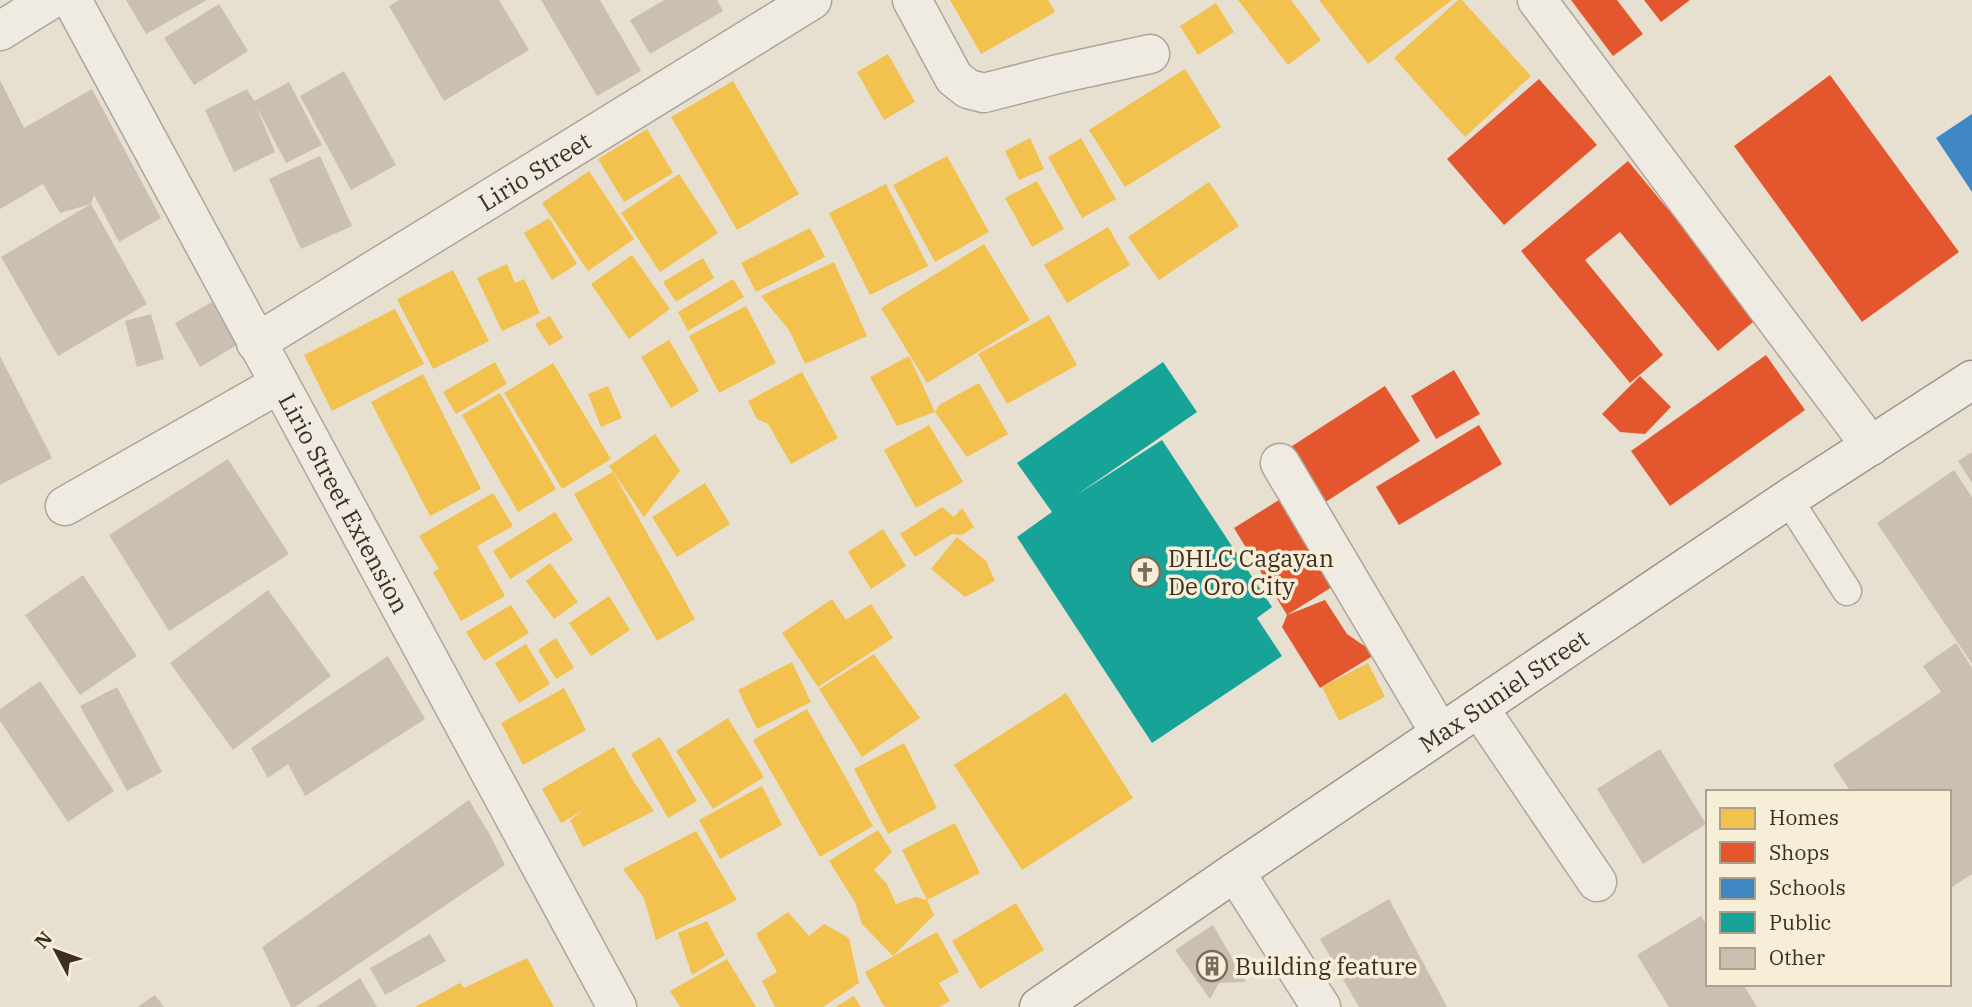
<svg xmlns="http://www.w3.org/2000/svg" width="1972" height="1007" font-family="'IBM Plex Serif',serif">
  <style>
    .homes { fill: #f2c14e }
    .shops { fill: #e4572e }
    .schools { fill: #3f88c5 }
    .public { fill: #17a398 }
    .building { fill: #cbbfb2 }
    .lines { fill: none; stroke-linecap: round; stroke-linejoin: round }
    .service-casing { stroke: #ada599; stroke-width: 31 }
    .minor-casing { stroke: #ada599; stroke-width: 41 }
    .secondary-casing { stroke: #9c958a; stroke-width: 41 }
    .service { stroke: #efebe3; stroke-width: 28 }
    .minor { stroke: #efebe3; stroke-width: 38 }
    .secondary { stroke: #efebe3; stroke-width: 38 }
    .labels { text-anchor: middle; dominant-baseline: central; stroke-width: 7; stroke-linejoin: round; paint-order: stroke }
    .street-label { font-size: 24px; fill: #3d2e20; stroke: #f7eed8 }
    .poi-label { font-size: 24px; fill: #3d2e20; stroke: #f7eed8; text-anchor: start }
  </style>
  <rect width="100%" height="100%" fill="#e7e0d1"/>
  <g class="homes">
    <polygon points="950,0 1048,0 1055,12 981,54"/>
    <polygon points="1238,0 1291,0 1321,40 1288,65"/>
    <polygon points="1319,0 1452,0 1368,64"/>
    <polygon points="1458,0 1462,0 1531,76 1465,137 1394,58"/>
    <polygon points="1216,3 1234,32 1198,55 1180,26"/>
    <polygon points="888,54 915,102 884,120 857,72"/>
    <polygon points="1185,69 1221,127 1125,187 1089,130"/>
    <polygon points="733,81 799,194 737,230 671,117"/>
    <polygon points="647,129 673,173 624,202 598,159"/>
    <polygon points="1030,138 1044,169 1019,180 1005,151"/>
    <polygon points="1081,138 1116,199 1082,218 1048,157"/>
    <polygon points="947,156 989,232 935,262 893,185"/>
    <polygon points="589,171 634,239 588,271 542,203"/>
    <polygon points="679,174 718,233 660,272 621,213"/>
    <polygon points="1037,181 1064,229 1032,247 1005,198"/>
    <polygon points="1209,182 1239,226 1159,280 1128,237"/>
    <polygon points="886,184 928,266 870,295 829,213"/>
    <polygon points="549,218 577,264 552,280 524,233"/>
    <polygon points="1108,227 1130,265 1067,303 1044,265"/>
    <polygon points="810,228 825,257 756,292 741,263"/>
    <polygon points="984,244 1030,320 927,383 881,308"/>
    <polygon points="632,255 670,309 629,339 591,284"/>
    <polygon points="703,258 714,278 676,302 663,282"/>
    <polygon points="834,262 867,336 805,364 789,330 761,296"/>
    <polygon points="507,264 515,283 524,279 540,313 502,331 477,278"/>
    <polygon points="453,270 489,341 433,369 397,299"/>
    <polygon points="733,279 744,297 688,331 678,312"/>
    <polygon points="746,306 776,363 719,393 689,336"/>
    <polygon points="395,309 424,364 332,411 304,355"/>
    <polygon points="1049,315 1077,365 1007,404 978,354"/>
    <polygon points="550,316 563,338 549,346 535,324"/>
    <polygon points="669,340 699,391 671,408 641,357"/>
    <polygon points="909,356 935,412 897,426 870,377"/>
    <polygon points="495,362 507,384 456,414 443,392"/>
    <polygon points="553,363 611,459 562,489 504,393"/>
    <polygon points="802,372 838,438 791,464 768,424 757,419 748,401"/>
    <polygon points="423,374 481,489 430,516 371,402"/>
    <polygon points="979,383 1008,434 967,457 935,412 939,405"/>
    <polygon points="608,386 622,418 601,427 588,394"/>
    <polygon points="500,393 556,489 518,512 462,415"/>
    <polygon points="929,425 963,482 916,508 884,450"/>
    <polygon points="655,434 680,471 644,517 609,466"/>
    <polygon points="613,472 695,619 657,641 574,494"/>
    <polygon points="705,483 730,524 677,557 652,517"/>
    <polygon points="493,493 513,526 477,546 505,596 461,621 433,572 439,569 419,536"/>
    <polygon points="942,507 954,517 962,508 974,527 962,535 952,534 915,557 900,534"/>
    <polygon points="555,512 573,540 510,579 493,551"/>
    <polygon points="883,529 906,566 871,589 848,552"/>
    <polygon points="957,537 986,561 995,581 965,597 931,569"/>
    <polygon points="550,563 578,602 554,619 526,581"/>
    <polygon points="609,596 630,630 591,656 569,623"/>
    <polygon points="832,599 846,620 871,604 893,638 818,687 782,633"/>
    <polygon points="511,605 529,633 484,661 466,632"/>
    <polygon points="556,638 574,668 556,679 538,650"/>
    <polygon points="526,644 550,684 519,703 495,663"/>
    <polygon points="874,654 920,718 862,757 819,689"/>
    <polygon points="792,662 811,702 757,729 738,690"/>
    <polygon points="1368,663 1385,697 1339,721 1322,687"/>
    <polygon points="564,688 586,730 523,765 501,723"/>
    <polygon points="1066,693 1133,798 1022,870 954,765"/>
    <polygon points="807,709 873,826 820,857 753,740"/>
    <polygon points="728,718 764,777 713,809 676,751"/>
    <polygon points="660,737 697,801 668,818 631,754"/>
    <polygon points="904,743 937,808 888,834 854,769"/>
    <polygon points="614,747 634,782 654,811 583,847 570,820 584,810 561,823 542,789"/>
    <polygon points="762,786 782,825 720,859 699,820"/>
    <polygon points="955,823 980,873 927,900 902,850"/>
    <polygon points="878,830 892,852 874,870 887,884 896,904 915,897 927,900 934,915 893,956 862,924 855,902 829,861"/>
    <polygon points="696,831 737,900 656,940 644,898 623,869"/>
    <polygon points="1016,903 1044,950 980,989 952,941"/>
    <polygon points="788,912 809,936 824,924 849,938 859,983 823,1007 775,1007 762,981 777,972 756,934"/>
    <polygon points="707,921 725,955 692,975 678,933"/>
    <polygon points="937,932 959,972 939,983 950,1001 939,1007 886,1007 883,1005 865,972"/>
    <polygon points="527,958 554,1007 415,1007 460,983 464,988"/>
    <polygon points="727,959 756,1007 680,1007 670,991"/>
    <polygon points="854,996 861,1007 835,1007"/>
  </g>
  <g class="shops">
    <polygon points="1571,0 1617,0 1643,34 1613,56"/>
    <polygon points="1644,0 1690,0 1661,22"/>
    <polygon points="1830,75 1959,252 1862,322 1734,146"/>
    <polygon points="1539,79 1597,145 1504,225 1447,159"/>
    <polygon points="1628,161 1758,318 1718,351 1620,232 1585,260 1663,355 1630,383 1521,251"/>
    <polygon points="1766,355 1805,410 1670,506 1631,451"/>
    <polygon points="1454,370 1480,414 1436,439 1411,396"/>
    <polygon points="1640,376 1671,407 1645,434 1620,432 1602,414"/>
    <polygon points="1385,386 1420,441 1324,503 1289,448"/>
    <polygon points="1479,425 1502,464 1399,525 1376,487"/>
    <polygon points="1279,500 1332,587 1287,615 1325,600 1347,634 1376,654 1320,688 1282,627 1287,615 1234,528"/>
  </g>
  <polygon class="schools" points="1972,114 1972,192 1936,138"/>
  <polygon class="public" points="1163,362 1197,412 1075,496 1162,440 1272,607 1257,618 1282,656 1152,743 1017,537 1052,512 1017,463"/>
  <g class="building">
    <polygon points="126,0 207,0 146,34"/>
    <polygon points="399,0 499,0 529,50 444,101 389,6"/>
    <polygon points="541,0 600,0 641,71 597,96"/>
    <polygon points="664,0 717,0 723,11 650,54 630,20"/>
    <polygon points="219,4 248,51 194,85 164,38"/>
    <polygon points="344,71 396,165 351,190 300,96"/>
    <polygon points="0,80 24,128 92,89 161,218 119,242 94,195 91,204 60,213 43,184 0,209"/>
    <polygon points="289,82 322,145 286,163 256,106 275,152 234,172 205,110 247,89 254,101"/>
    <polygon points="320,156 352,226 301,249 269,179"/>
    <polygon points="91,204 147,304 58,356 1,257"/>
    <polygon points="212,302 237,345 200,367 175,323"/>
    <polygon points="151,314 164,359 137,367 125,321"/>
    <polygon points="0,356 52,458 0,485"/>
    <polygon points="1972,452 1972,483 1958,461"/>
    <polygon points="228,459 289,554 169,631 109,535"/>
    <polygon points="1954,470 1972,497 1972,664 1877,523"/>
    <polygon points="83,575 137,656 80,695 25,615"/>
    <polygon points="268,590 331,676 233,750 170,663"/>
    <polygon points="1956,643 1972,668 1972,874 1949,889 1949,792 1851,792 1833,765 1941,692 1923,666"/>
    <polygon points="388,656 425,719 305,796 288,764 268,778 251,748"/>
    <polygon points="40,681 114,791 68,822 0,721 0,709"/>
    <polygon points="117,687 162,772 127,791 80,706"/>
    <polygon points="1660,749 1706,824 1643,864 1597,789"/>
    <polygon points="469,800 490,835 505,865 295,1007 291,1007 262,947"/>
    <polygon points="1389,899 1447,1007 1359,1007 1320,939"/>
    <polygon points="1701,916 1708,927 1708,984 1743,984 1757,1007 1669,1007 1637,955"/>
    <polygon points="1213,925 1246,982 1219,983 1210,999 1175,950"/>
    <polygon points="430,934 446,961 385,995 370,968"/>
    <polygon points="360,978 377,1007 316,1007"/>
    <polygon points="155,995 164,1007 137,1007"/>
  </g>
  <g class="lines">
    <g class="service-casing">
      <polyline id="service" points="1788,499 1847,591"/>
    </g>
    <g class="minor-casing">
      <g id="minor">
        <path id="s1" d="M72 0 617 1007"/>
        <polyline points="912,0 954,78 968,89 984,93 1058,74 1150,54"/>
        <polyline points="1537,0 1871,446"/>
        <polyline points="0,31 50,0"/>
        <path id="s2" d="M256 343 812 0"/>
        <polyline points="1280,463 1440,733"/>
        <polyline points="65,506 279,384"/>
        <polyline points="1479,708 1597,882"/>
        <polyline points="1235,872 1321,1007"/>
      </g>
    </g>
    <g class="secondary-casing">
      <g id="secondary">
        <path id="s3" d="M1039 1007 1235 872 1788 499 1972 380"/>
      </g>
    </g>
    <use href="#service" class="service"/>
    <use href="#minor" class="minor"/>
    <use href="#secondary" class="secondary"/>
  </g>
  <defs>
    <g id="church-ring" transform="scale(1.575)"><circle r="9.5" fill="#f7eed8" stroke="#786c5e" stroke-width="1.5"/><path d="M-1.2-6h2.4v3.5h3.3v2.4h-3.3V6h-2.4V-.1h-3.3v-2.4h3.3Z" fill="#786c5e"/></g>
    <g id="building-ring" transform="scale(1.575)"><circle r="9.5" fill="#f7eed8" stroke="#786c5e" stroke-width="1.5"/><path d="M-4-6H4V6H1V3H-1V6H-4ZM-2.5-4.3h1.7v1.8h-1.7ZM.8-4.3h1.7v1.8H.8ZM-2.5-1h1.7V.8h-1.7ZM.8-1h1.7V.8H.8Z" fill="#786c5e"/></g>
  </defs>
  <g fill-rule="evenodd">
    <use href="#church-ring" x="1145" y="572"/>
    <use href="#building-ring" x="1212" y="966"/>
  </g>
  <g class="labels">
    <g class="street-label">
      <text stroke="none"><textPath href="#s2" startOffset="327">Lirio Street</textPath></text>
      <text stroke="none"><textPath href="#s1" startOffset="572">Lirio Street Extension</textPath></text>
      <text stroke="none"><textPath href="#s3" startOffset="562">Max Suniel Street</textPath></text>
    </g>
    <g class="poi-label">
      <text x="1168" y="558">DHLC Cagayan<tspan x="1168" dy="28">De Oro City</tspan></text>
      <text x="1235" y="966">Building feature</text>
    </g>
  </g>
  <rect x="1706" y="790" width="245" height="196" fill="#f7eed8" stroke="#ada18e" stroke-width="2"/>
  <rect x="1720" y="808" width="35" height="21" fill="#f2c14e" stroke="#ada18e" stroke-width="2"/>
  <text x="1769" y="825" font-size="21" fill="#3d2e20">Homes</text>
  <rect x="1720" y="842" width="35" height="21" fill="#e4572e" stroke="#ada18e" stroke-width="2"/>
  <text x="1769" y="860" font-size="21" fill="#3d2e20">Shops</text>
  <rect x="1720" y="878" width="35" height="21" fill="#3f88c5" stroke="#ada18e" stroke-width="2"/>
  <text x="1769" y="895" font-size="21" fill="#3d2e20">Schools</text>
  <rect x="1720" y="912" width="35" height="21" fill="#17a398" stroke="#ada18e" stroke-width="2"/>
  <text x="1769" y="930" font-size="21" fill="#3d2e20">Public</text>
  <rect x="1720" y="948" width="35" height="21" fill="#cbbfb2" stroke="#ada18e" stroke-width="2"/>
  <text x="1769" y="965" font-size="21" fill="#3d2e20">Other</text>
  <g transform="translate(56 951) rotate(311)" stroke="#f7eed8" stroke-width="5" paint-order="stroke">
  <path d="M0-5L12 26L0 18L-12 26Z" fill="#3d2e20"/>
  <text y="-10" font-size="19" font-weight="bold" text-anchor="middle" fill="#3d2e20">N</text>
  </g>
</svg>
